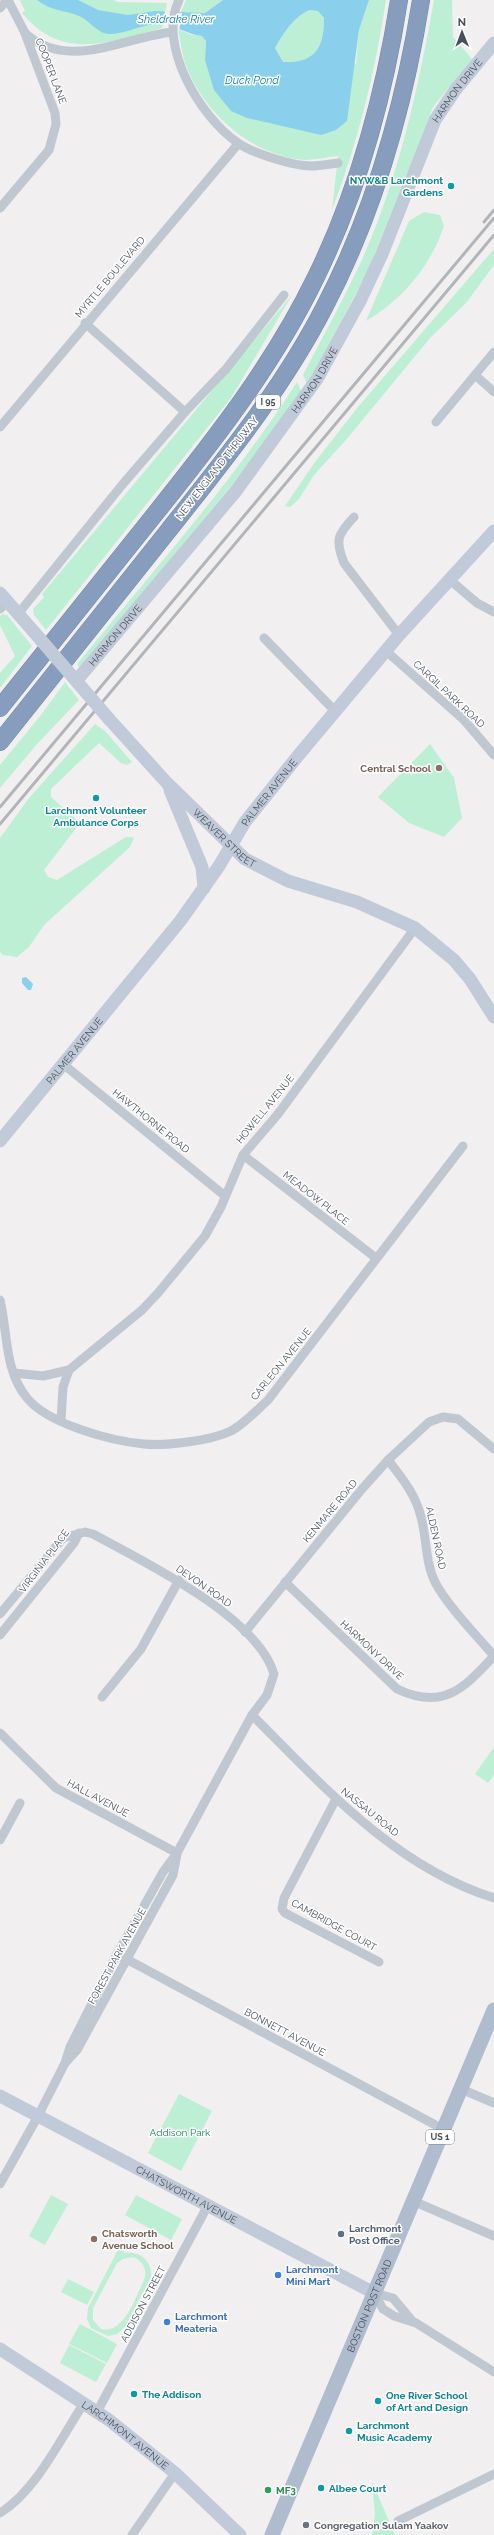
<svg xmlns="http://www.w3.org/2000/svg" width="494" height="2535" font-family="Raleway,sans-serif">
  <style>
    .green { fill: #bdefd4; fill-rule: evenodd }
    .water { fill: #8ad0ec; fill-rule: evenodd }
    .pier { fill: #f1efef }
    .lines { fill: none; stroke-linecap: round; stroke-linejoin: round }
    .highway-casing { stroke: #7288aa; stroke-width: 18 }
    .street { stroke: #bfc8d1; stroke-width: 9 }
    .secondary { stroke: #c1cad8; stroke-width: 13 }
    .primary { stroke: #afbcce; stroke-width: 15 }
    .highway { stroke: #879dbe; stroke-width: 17 }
    .rail { stroke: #b1b4b9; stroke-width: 3 }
    .secondary-bridge { stroke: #c1cad8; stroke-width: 13 }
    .culture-dot { fill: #0f9aa8; stroke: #fff; stroke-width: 1.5 }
    .education-dot { fill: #8d6e63; stroke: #fff; stroke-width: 1.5 }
    .service-dot { fill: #5c6f8a; stroke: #fff; stroke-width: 1.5 }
    .shop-dot { fill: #3f7fe0; stroke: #fff; stroke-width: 1.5 }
    .leisure-dot { fill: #2e9e5b; stroke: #fff; stroke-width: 1.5 }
    .worship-dot { fill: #6b7280; stroke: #fff; stroke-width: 1.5 }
    .labels { text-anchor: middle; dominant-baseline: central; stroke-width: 3; stroke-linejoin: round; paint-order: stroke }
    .shield { fill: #fff; stroke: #7e858d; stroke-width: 1 }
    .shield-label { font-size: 9px; font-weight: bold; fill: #47515c }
    .street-label { font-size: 10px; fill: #47515c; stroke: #fff }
    .culture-label { font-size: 10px; font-weight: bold; fill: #0d838f; stroke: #fff; text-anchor: start }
    .education-label { font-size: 10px; font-weight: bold; fill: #785e54; stroke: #fff; text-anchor: end }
    .park-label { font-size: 10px; fill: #177e53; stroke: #fff }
    .service-label { font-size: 10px; font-weight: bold; fill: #4e5e75; stroke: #fff; text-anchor: start }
    .shop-label { font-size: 10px; font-weight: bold; fill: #366cbe; stroke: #fff; text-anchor: start }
    .leisure-label { font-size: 10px; font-weight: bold; fill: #27864d; stroke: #fff; text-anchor: start }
    .worship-label { font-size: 10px; font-weight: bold; fill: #5b616d; stroke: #fff; text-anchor: start }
    .water-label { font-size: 11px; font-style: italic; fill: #0c7daa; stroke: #fff }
  </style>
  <rect width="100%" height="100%" fill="#f1efef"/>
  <g class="green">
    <path d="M20 0H113L118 2 167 3 162 28C110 42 62 62 22 13L25 11Z"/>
    <polygon points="186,0 223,0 205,13 180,14"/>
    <path d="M369 0H386C375 73 358 142 332 210L338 156C327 157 315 160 305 160 253 156 206 115 187 68 182 56 181 42 178 29L192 35 202 36 206 41 205 60 356 64 359 30Z"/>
    <path d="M434 0H452L453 37 472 59 433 107 368 271 307 384 303 375C322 338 342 302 360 264 398 181 418 90 434 0Z"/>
    <path d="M309 10 318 11 324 18C324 49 316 63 283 62L275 48C285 31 292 19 309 10Z"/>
    <path d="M424 212 440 215 444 226C430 267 403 299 366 321L409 221Z"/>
    <polygon points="494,249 494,265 466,303 430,338 345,441 314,475 299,499 290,507 285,506 315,462 358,407"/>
    <polygon points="292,295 231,398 46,630 34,615 33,609 44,597 42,594"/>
    <path d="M297 382 302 393 276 432 80 668 77 664C152 572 233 482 297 382Z"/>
    <polygon points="3,614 7,615 32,646 0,688 0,673 15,656 0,625 0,616"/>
    <polygon points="65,682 79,700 37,744 0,788 0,765 41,715"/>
    <polygon points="95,724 105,731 132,762 127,765 121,763 99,743 51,789 51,797 80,823 44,870 48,877 57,880 126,837 134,837 130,847 44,925 29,947 17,957 3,955 0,952 0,838 29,798"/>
    <polygon points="430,744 454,778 462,818 444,837 409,823 378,797"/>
    <polygon points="494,1747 494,1775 488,1783 475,1774"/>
    <polygon points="179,2094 212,2111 181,2171 148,2153"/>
    <polygon points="51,2195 68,2204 45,2245 29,2236"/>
    <polygon points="136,2195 182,2219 171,2240 125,2215"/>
    <path d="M120 2246 125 2249 123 2253C139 2250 152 2260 151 2277L125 2327 117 2334 108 2336 91 2328 87 2319 88 2308ZM133 2257C143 2261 148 2270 144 2280 136 2296 124 2335 101 2329L93 2320V2308L117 2263 123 2259Z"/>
    <polygon points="68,2279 94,2292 87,2305 61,2292"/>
    <polygon points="80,2324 117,2344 107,2363 69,2344"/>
    <polygon points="69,2345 106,2364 96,2382 60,2363"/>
    <polygon points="372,2482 395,2535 372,2535 375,2515"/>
  </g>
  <g class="water">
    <path d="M37 0H78L98 10 128 15 155 11 205 13 223 0H369L359 30 347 121 336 130 321 135 247 118 231 111 214 90 205 60 206 41 202 36C188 35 178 26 165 24 148 21 128 34 110 34 97 34 91 21 79 16 65 10 50 11 37 0ZM309 10 318 11 324 18C324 49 315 63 283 62L275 48C285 31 292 19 309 10Z"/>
    <polygon points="26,977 33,984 31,990 28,990 22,983 22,978"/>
  </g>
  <polygon class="pier" points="165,11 182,13 179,31 163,25"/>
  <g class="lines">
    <g class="highway-casing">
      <g id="highway">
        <path d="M0 708C52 643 104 578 155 514 215 439 274 364 316 277 359 189 384 96 399 0"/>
        <path d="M0 742C56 672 112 602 168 531 225 459 283 388 325 306 375 210 404 107 421 0"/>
      </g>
    </g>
    <g class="street">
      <path d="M179 0C157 45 200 117 238 143 252 153 293 166 311 166 320 166 329 164 338 163"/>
      <polyline points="0,8 7,0"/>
      <path d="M25 33C67 72 125 37 172 32"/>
      <polyline points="0,208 49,150 56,124 55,113 24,31 8,0"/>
      <polyline points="85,323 185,412"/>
      <polyline points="475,375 494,392"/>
      <polyline points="436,422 494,352"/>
      <polyline points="0,427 238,144"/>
      <path d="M354 517C337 535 335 540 344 563L399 635"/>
      <polyline points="450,580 477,603 494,612"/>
      <polyline points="0,609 8,601"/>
      <polyline points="18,614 122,485 185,412 226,369 284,295"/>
      <polyline points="264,638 335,711"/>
      <polyline points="386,651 464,720 494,755"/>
      <polyline points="63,1064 225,1196"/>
      <polyline points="243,1155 376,1258"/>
      <path d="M0 1300C8 1333 4 1370 27 1398 48 1424 111 1441 144 1444 166 1446 210 1441 231 1431 244 1424 257 1410 268 1400L463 1146"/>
      <polyline points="14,1373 43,1376 69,1370 142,1310 158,1293 205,1236 221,1207 243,1155 278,1114 415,928"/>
      <polyline points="61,1420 63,1387 69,1370"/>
      <path d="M388 1460C402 1478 416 1495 421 1517 427 1538 425 1562 435 1582 446 1604 477 1636 494 1656"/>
      <path d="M285 1582 397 1689C444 1711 464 1688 494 1656"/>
      <path d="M0 1614 63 1538 85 1532 93 1534C144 1562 257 1616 274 1674L267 1695 252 1715 177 1853 163 1872 117 1954 70 2047 65 2063 38 2116 0 2184"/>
      <polyline points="245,1632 362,1489 388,1460 429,1422 443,1417 458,1419 494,1449"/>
      <polyline points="0,1635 74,1543 79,1533"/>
      <polyline points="102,1697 141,1649 179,1580"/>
      <path d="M252 1715C323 1786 395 1867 494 1898"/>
      <polyline points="0,1733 56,1788 177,1853"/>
      <polyline points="336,1799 284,1898 282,1909 285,1913 379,1962"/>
      <polyline points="0,1840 20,1803"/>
      <polyline points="117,1954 443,2129"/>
      <polyline points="66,2062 77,2050 173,1875 177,1854"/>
      <polyline points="461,2089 494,2103"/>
      <polyline points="413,2201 494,2236"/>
      <polyline points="374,2293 383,2309 394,2316 416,2323 494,2372"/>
      <polyline points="374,2293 393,2298 413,2322"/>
      <polyline points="97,2412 207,2207"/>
      <path d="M0 2513C36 2491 61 2438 84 2403"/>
      <polyline points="398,2521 494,2474"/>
      <polyline points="132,2535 175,2473"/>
    </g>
    <g class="secondary">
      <polyline points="0,593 34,632"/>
      <path id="s1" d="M77 680 236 491 317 379 361 299 382 254 435 120 456 89 494 43"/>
      <path id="s2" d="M109 719 167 783 245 859 288 881 357 902 415 928 454 960 470 979 494 1017"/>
      <polyline points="170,790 202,867 204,888"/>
      <path id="s3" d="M0 1141 181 920 219 866 245 822 297 757 399 635 494 531"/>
      <path id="s4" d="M0 2096 374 2293"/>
      <path id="s5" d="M0 2349 109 2420 175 2473 240 2535"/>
    </g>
    <path class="primary" id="s6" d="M272 2535 494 2010"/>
    <use href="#highway" class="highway"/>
    <g class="rail">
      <polyline points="484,222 494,210"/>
      <polyline points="0,807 494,218"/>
      <polyline points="0,824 494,235"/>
    </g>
    <polyline class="secondary-bridge" points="34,632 109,719"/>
  </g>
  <g class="culture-dot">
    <circle cx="451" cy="186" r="4"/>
    <circle cx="96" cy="798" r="4"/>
    <circle cx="134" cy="2394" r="4"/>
    <circle cx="378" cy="2401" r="4"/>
    <circle cx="349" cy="2431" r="4"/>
    <circle cx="321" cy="2488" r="4"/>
  </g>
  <g class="education-dot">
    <circle cx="439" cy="768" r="4"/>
    <circle cx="94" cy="2239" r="4"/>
  </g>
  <circle class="service-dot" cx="341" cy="2234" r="4"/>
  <g class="shop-dot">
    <circle cx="278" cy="2275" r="4"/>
    <circle cx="167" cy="2322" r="4"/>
  </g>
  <circle class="leisure-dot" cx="268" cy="2490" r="4"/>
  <circle class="worship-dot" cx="306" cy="2525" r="4"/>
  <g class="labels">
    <g class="shield">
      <rect x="256" y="395" width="24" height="14" rx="3"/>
      <rect x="426" y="2130" width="28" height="14" rx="3"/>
    </g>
    <g class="shield-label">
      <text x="268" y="402">I 95</text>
      <text x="440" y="2137">US 1</text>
    </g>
    <g class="street-label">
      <text transform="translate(51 71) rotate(69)">COOPER LANE</text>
      <text stroke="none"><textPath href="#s1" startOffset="707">HARMON DRIVE</textPath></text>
      <text transform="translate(110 277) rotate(-50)">MYRTLE BOULEVARD</text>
      <text stroke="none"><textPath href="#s1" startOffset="383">HARMON DRIVE</textPath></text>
      <text transform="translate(217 468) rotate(-52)">NEW ENGLAND THRUWAY</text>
      <text stroke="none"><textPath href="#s1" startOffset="59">HARMON DRIVE</textPath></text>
      <text transform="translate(449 694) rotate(43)">CARGIL PARK ROAD</text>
      <text stroke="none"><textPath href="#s3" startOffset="441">PALMER AVENUE</textPath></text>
      <text stroke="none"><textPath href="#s2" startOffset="166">WEAVER STREET</textPath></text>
      <text stroke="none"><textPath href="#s3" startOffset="117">PALMER AVENUE</textPath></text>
      <text transform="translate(265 1109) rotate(-51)">HOWELL AVENUE</text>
      <text transform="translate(151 1121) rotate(39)">HAWTHORNE ROAD</text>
      <text transform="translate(316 1198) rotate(38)">MEADOW PLACE</text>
      <text transform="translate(281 1364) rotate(-51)">CARLEON AVENUE</text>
      <text transform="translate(330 1511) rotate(-50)">KENMARE ROAD</text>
      <text transform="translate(436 1538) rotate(78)">ALDEN ROAD</text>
      <text transform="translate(44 1561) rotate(-53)">VIRGINIA PLACE</text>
      <text transform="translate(204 1586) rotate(35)">DEVON ROAD</text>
      <text transform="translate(372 1650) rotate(43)">HARMONY DRIVE</text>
      <text transform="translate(98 1798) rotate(28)">HALL AVENUE</text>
      <text transform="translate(370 1812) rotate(39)">NASSAU ROAD</text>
      <text transform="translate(334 1925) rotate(29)">CAMBRIDGE COURT</text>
      <text transform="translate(117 1956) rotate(-61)">FOREST PARK AVENUE</text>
      <text transform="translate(285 2032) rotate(28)">BONNETT AVENUE</text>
      <text stroke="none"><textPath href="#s4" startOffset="211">CHATSWORTH AVENUE</textPath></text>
      <text transform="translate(143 2304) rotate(-62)">ADDISON STREET</text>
      <text stroke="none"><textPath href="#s6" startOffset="249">BOSTON POST ROAD</textPath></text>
      <text stroke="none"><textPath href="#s5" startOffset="152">LARCHMONT AVENUE</textPath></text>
    </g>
    <g class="culture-label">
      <text x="443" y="180" text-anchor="end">NYW&amp;B Larchmont<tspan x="443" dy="12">Gardens</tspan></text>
      <text x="96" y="810" text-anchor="middle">Larchmont Volunteer<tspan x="96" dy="12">Ambulance Corps</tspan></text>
      <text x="142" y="2394">The Addison</text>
      <text x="386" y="2395">One River School<tspan x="386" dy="12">of Art and Design</tspan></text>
      <text x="357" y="2425">Larchmont<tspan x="357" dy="12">Music Academy</tspan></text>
      <text x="329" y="2488">Albee Court</text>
    </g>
    <g class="education-label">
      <text x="431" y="768">Central School</text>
      <text x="102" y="2233" text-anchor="start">Chatsworth<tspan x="102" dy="12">Avenue School</tspan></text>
    </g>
    <g class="park-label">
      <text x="180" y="2132">Addison Park</text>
    </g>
    <g class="service-label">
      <text x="349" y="2228">Larchmont<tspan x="349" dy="12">Post Office</tspan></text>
    </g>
    <g class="shop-label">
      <text x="286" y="2269">Larchmont<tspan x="286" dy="12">Mini Mart</tspan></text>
      <text x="175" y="2316">Larchmont<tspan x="175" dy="12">Meateria</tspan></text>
    </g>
    <g class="leisure-label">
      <text x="276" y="2490">MF3</text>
    </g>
    <g class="worship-label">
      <text x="314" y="2525">Congregation Sulam Yaakov</text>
    </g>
    <g class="water-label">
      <text x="176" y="19">Sheldrake River</text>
      <text x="252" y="80">Duck Pond</text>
    </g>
  </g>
  <g transform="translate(462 32) rotate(359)" stroke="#ffffff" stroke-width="3" paint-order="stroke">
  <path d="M0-3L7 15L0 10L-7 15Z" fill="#47515c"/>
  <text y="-6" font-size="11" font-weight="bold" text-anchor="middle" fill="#47515c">N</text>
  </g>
</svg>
